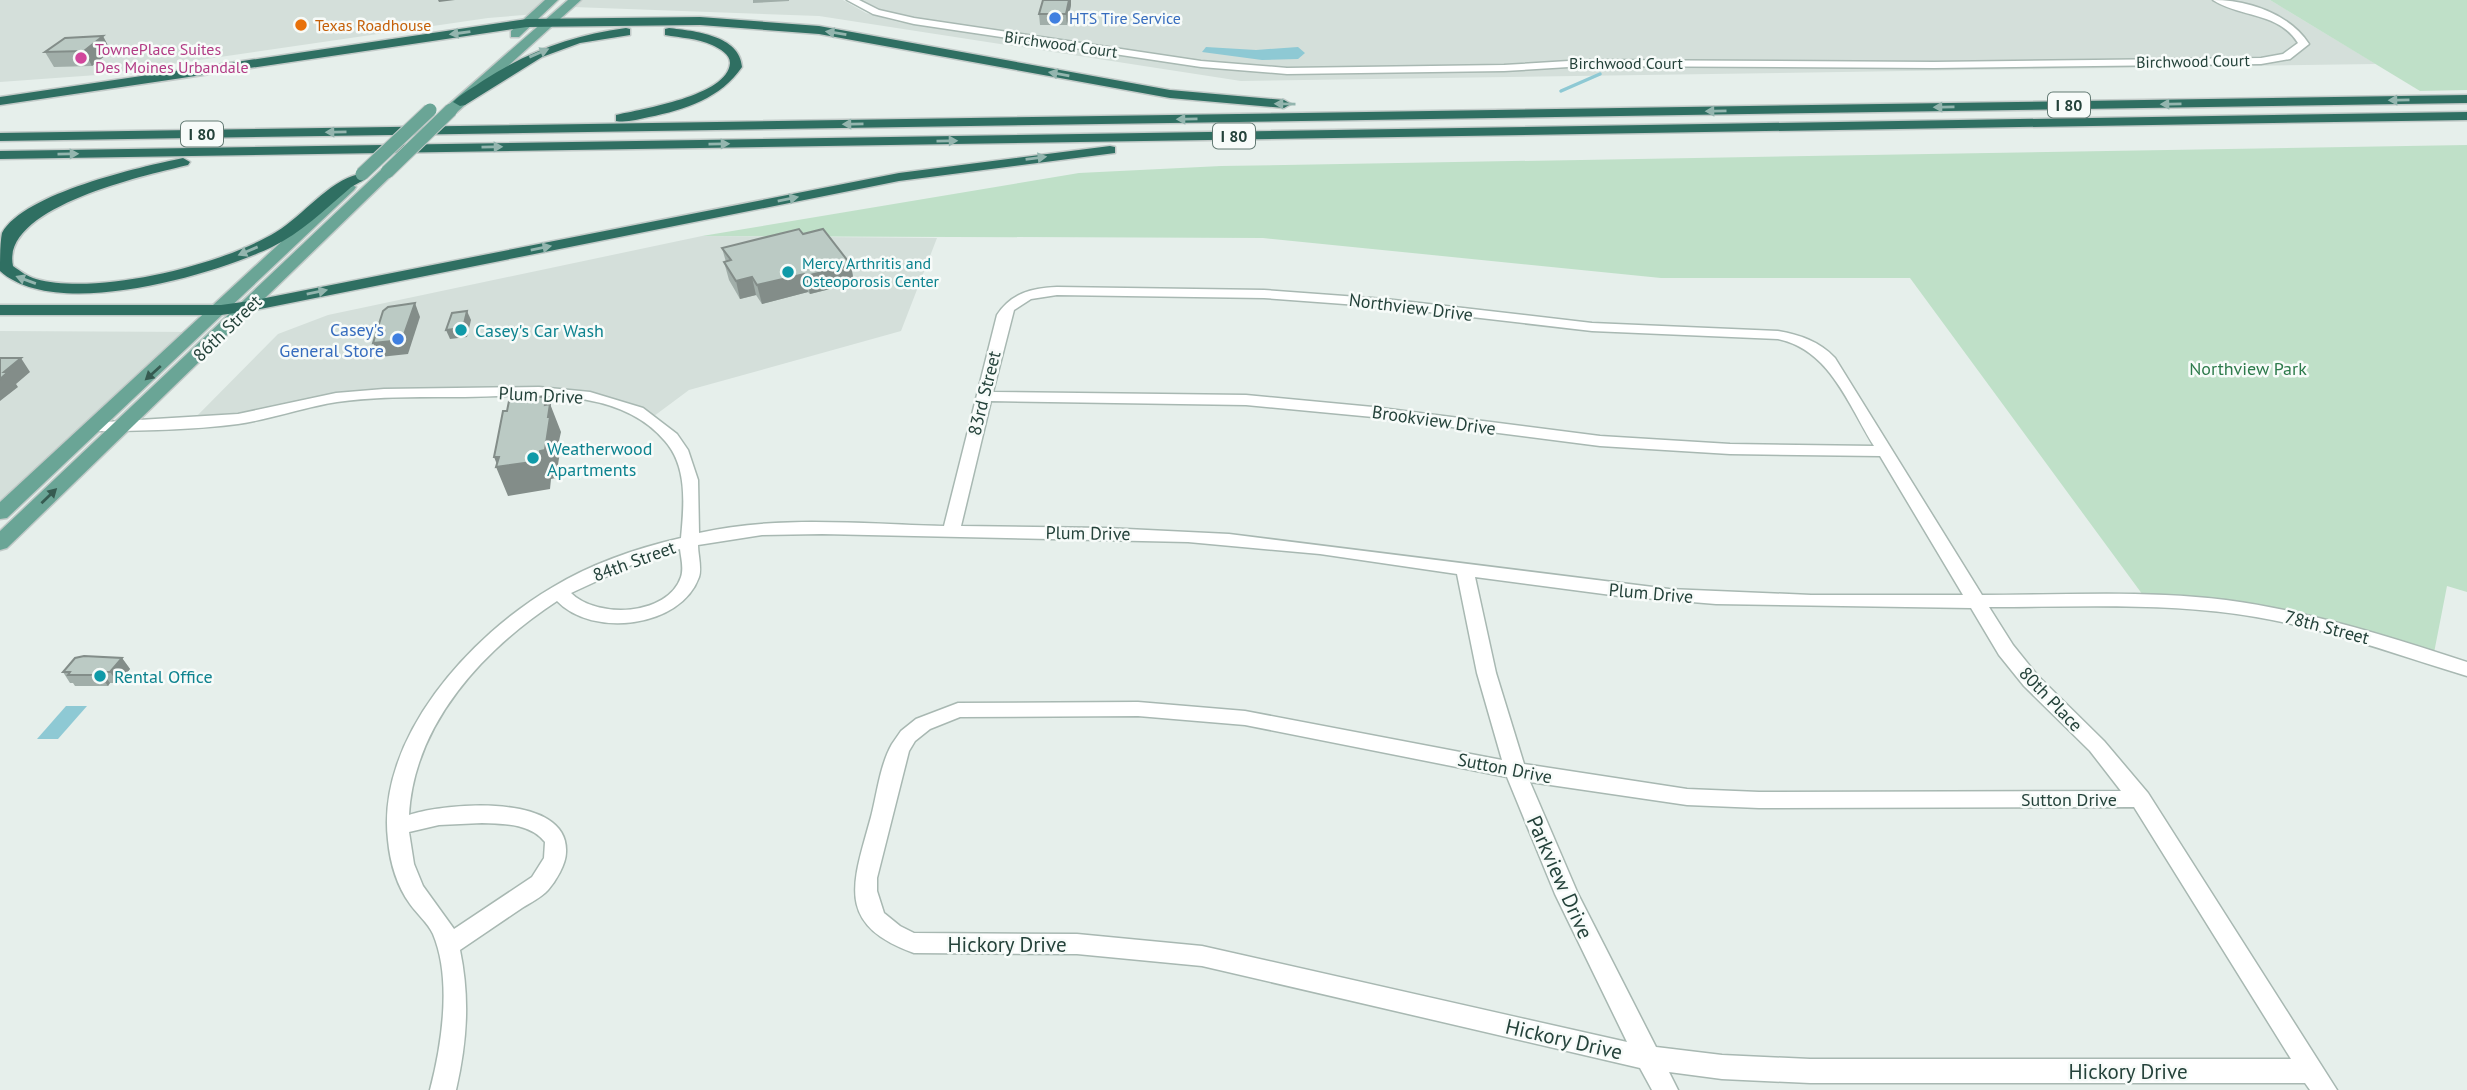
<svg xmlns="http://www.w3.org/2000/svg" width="2467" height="1090" font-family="'PT Sans',sans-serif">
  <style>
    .built { fill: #d4dfda }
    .green { fill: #bfe0c8 }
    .water { fill: #8ec9d4 }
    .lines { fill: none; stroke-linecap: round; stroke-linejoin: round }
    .stream { stroke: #8ec9d4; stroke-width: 3.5 }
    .minor-casing { stroke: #a8b8b2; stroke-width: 3 }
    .major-casing { stroke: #c2cac8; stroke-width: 3 }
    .highway-casing { stroke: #c2cac8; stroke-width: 3 }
    .minor { fill: #fff; fill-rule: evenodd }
    .major { fill: #6aa596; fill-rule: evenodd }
    .highway { fill: #2f6f62; fill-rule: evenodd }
    .major-bridge-casing { stroke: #c2cac8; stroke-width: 15; stroke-linecap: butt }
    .major-bridge { stroke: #6aa596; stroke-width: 13 }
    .wall { fill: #a1aea9 }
    .shaded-wall { fill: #838d89 }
    .building { fill: #bbcac4; stroke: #838d89; stroke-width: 2 }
    .oneway { fill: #93b5ae }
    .oneway2 { fill: #365b51 }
    .shop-dot { fill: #3f7fe0; stroke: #f7fbf9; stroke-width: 2.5 }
    .food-dot { fill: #e8710a; stroke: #f7fbf9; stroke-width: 2.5 }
    .hotel-dot { fill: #d1479c; stroke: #f7fbf9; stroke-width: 2.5 }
    .culture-dot { fill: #0f9aa8; stroke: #f7fbf9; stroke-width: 2.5 }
    .labels { text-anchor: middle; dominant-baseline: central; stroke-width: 5; stroke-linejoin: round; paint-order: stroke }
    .far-shop-label { font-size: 16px; fill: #366cbe; stroke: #f7fbf9; text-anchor: start }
    .far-food-label { font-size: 16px; fill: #c56008; stroke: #f7fbf9; text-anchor: start }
    .far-street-label { font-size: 16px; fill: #24423a; stroke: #f7fbf9 }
    .far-hotel-label { font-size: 16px; fill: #b23c85; stroke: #f7fbf9; text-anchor: start }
    .shield { fill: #f7fbf9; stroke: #637a73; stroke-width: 2 }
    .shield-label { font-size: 16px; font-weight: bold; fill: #24423a }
    .far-culture-label { font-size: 16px; fill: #0d838f; stroke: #f7fbf9; text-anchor: start }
    .street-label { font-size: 18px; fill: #24423a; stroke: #f7fbf9 }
    .shop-label { font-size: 18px; fill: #366cbe; stroke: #f7fbf9; text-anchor: end }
    .culture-label { font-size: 18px; fill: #0d838f; stroke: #f7fbf9; text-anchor: start }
    .park-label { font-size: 18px; fill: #2d7a4b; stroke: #f7fbf9 }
    .near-street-label { font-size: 21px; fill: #24423a; stroke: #f7fbf9 }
  </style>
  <rect width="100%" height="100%" fill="#e6efeb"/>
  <g class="built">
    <polygon points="0,0 552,0 537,14 488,18 97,75 0,82"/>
    <polygon points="580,0 843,0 866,13 898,22 1124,56 1125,51 915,19 881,11 860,0 2270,0 2376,64 1241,81 819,16 573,7"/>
    <polygon points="702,236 937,238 901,331 689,390 650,419 574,394 395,393 189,424 278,334 328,315"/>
    <polygon points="0,331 196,332 0,513"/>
  </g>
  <g class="green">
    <polygon points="2270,0 2467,0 2467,90 2420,91"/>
    <polygon points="2467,145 2467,592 2447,586 2433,658 2295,618 2148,602 1910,278 1661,278 1263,238 702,236 1079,173 1221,166"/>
  </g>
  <g class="water">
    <polygon points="1206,47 1256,50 1298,47 1305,53 1298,59 1262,60 1202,52"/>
    <polygon points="66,706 87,706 58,739 37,739"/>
  </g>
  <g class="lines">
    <polyline class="stream" points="1561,91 1600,74"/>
    <g class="minor-casing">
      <g id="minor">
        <path d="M847 0H859L879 10 914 18 1201 61 1287 68 1504 65 1585 60 1934 62 2261 58 2283 54 2298 43C2279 12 2241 18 2213 0 2248 0 2290 14 2309 44L2290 59 2261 64 1934 68 1585 66 1504 71 1287 74 1201 67 914 24 873 14Z"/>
        <path d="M1057 287 1264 290 1385 299 1592 323 1778 331C1800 335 1819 341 1835 358L1982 595C2062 595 2146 590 2226 600 2308 611 2388 636 2467 662V676C2397 655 2329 629 2256 617 2169 602 2078 607 1989 607L2013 645 2038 676 2104 741 2148 793 2337 1090H2310L2305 1083H1810L1722 1079 1669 1072 1678 1090H1652L1640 1068 1202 966 1077 954 914 953C834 924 853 883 871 817 877 794 880 765 892 744L901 731 916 719 958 703 1138 702 1245 711 1502 760 1477 673 1457 574 1320 554 1188 542 822 534 762 535 698 545C698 555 702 568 699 577 681 628 592 638 557 601 484 649 414 723 409 815 445 803 569 792 566 852 566 864 556 881 548 890 542 897 530 903 522 908 501 922 481 936 460 950 470 998 467 1042 456 1090H430C442 1044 452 979 433 934 428 923 417 914 410 904 397 886 390 862 388 840 376 738 471 635 553 587 591 564 637 548 681 538 684 506 688 467 665 441 618 385 529 396 464 397 422 397 379 396 337 402 304 407 272 419 238 424 191 430 143 431 95 431L89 429 87 426 89 423 238 414 336 393 384 389 539 387 590 392 643 408 677 434 688 450 698 480 699 533C779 515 863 524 944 526L997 315C1011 293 1032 288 1057 287ZM1057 295 1264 298 1385 307 1592 331 1778 339C1830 350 1848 404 1874 446L1730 444 1600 436 1373 407 1246 395 993 392 1014 310 1031 299ZM991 401 1246 405 1373 417 1600 446 1730 454 1880 456 1963 595H1811L1669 589 1229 534 1106 528 961 526ZM680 549C681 558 684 568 681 577 668 616 597 619 571 593L636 563ZM1475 577 1619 596 1716 604 1971 608 1999 655 2024 686 2090 751 2121 791 1759 792 1687 789 1524 764 1496 673ZM1138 716 1245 725 1507 777 1555 894 1627 1042 1202 946 1077 934 914 933 900 926 884 913 877 891V878L909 751 915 741 930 729 960 717ZM1530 782 1687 805 1759 808 2134 807 2291 1059H1810L1722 1055 1656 1047 1578 894ZM482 823C504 824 530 823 545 842L544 858 532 877 454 929 423 886 414 864 409 832 439 825Z"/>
      </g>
    </g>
    <g class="major-casing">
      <g id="major">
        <polygon points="545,0 558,0 519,37 511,37 511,31"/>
        <polygon points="568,0 581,0 456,113 446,113 446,107"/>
        <polygon points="387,168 392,169 394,172 392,175 7,548 0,550 0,531 382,169"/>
        <polygon points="349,183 356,187 354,190 7,518 0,519 0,502 344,184"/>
      </g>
    </g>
    <g class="highway-casing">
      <g id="highway">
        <polygon points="700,17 819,26 1170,90 1284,100 1291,104 1284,108 1170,98 819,34 700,25 527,27 0,105 0,97 527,19"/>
        <path d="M626 28 630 29V35L580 43 542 57 465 105 460 106 453 102C462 93 474 87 484 80 529 51 573 35 626 28Z"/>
        <path d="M669 28C694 31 740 35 742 67 721 98 685 110 649 117 638 119 627 123 616 121V115C641 109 728 96 730 63 730 54 720 49 712 45 697 38 681 38 665 35V29Z"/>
        <polygon points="2467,95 2467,103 0,141 0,133"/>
        <polygon points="2467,112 2467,120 0,159 0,151"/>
        <polygon points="1110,146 1115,147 1115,153 899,181 250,311 221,315 0,315 0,305 221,305 250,301 899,173"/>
        <path d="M183 158 190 162 188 165C151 174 0 206 13 266 20 271 28 277 36 279 97 296 222 265 276 232 304 215 327 182 359 174L366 178C361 183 354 184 349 189 324 210 301 233 272 247 211 276 55 321 0 271 0 259 0 243 2 233 24 193 140 167 183 158Z"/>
      </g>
    </g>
    <use href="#minor" class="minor"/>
    <use href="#major" class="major"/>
    <use href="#highway" class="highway"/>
    <g class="major-bridge-casing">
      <g id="major-bridge">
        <polyline points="387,172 451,110"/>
        <polyline points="362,174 430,110"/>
      </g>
    </g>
    <use href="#major-bridge" class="major-bridge"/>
  </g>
  <g class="wall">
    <polygon points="753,0 789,0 789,1 753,3"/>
    <polygon points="1071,5 1067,25 1040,25 1039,14"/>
    <polygon points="65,38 111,51 92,66 54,67 45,52"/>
    <polygon points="803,234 851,265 854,283 810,294 808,292 762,304 756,295 740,299 729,280 724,262 726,262 722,248"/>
    <polygon points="122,658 130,669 118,683 110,683 108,686 75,686 73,683 70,683 63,672"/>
  </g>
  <g class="shaded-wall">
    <polygon points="438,0 455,0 439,2"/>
    <polygon points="1069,0 1071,0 1071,5 1067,25 1066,14"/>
    <polygon points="103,36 111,51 92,66 84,51"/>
    <polygon points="851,265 854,283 810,294 806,276"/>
    <polygon points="804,274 808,292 762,304 757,285"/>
    <polygon points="752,277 756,295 740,299 736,281"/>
    <polygon points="415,303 420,317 408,354 380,357 373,343"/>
    <polygon points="467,311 471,320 467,337 450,339 446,330"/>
    <polygon points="21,358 30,372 16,384 18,387 0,401 0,379 4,372"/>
    <polygon points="547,396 561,432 559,441 561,445 556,478 551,479 550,489 508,496 496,467 498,467 494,457 545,405"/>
    <polygon points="122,658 130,669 118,683 110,672"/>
    <polygon points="102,672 110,683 108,686 100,675"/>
  </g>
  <g class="building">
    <polygon points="1043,0 1069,0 1066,14 1039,14"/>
    <polygon points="103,36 84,51 45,52 65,38"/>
    <polygon points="799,229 803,234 823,229 851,265 806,276 804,274 757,285 752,277 736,281 724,262 731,260 722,248"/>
    <polygon points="415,303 402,340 373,343 383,311 388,307"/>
    <polygon points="467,311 463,328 446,330 452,313"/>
    <polygon points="0,358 21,358 4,372 8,372 0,379"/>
    <polygon points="547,396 545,405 550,404 548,417 550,417 545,450 540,451 539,461 496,467 499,457 494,457 497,442 503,411 507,411 509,401"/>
    <polygon points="84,656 122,658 110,672 102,672 100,675 68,675 70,672 63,672 75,658"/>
  </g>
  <defs><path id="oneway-solid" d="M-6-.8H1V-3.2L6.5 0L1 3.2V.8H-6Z" transform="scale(1.75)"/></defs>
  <g class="oneway">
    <use href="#oneway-solid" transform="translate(460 33) rotate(172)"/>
    <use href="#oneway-solid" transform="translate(836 33) rotate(-171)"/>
    <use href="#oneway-solid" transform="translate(539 53) rotate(-23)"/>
    <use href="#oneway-solid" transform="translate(1059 74) rotate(-170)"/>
    <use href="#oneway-solid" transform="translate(2399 100) rotate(179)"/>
    <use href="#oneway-solid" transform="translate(1285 104) rotate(-179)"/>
    <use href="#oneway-solid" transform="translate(2171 104) rotate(179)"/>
    <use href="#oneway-solid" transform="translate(1944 107) rotate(179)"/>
    <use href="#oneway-solid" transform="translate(1716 111) rotate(179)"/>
    <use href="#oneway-solid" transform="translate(1187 119) rotate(179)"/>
    <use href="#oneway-solid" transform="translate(853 124) rotate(179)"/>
    <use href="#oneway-solid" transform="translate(336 132) rotate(179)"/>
    <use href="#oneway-solid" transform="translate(947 141) rotate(-1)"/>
    <use href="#oneway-solid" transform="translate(719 144) rotate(-1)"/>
    <use href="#oneway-solid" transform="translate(492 147) rotate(-1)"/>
    <use href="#oneway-solid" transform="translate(68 154) rotate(-1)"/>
    <use href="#oneway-solid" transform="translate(1036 158) rotate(-7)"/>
    <use href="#oneway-solid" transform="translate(788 199) rotate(-11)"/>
    <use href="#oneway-solid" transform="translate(541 248) rotate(-11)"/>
    <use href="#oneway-solid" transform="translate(248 251) rotate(157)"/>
    <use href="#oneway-solid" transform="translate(26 280) rotate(-160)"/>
    <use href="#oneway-solid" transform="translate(317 292) rotate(-11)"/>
  </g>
  <g class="oneway2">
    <use href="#oneway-solid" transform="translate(153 373) rotate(138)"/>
    <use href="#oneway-solid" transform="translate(49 496) rotate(-44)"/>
  </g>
  <g class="shop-dot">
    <circle cx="1055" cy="18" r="7"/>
    <circle cx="398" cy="339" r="7"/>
  </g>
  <circle class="food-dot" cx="301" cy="25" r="7"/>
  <circle class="hotel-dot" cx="81" cy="58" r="7"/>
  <g class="culture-dot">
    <circle cx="788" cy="272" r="7"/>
    <circle cx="461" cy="330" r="7"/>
    <circle cx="533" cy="458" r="7"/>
    <circle cx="100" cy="676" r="7"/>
  </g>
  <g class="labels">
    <g class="far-shop-label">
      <text x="1069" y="18">HTS Tire Service</text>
    </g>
    <g class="far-food-label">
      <text x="315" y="25">Texas Roadhouse</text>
    </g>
    <g class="far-street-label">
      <text transform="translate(1061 44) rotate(8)">Birchwood Court</text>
      <text transform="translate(2193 61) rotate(-1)">Birchwood Court</text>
      <text x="1626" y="63">Birchwood Court</text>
    </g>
    <g class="far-hotel-label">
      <text x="95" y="49">TownePlace Suites<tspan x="95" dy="18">Des Moines Urbandale</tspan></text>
    </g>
    <g class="shield">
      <rect x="2048" y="92.5" width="42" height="25" rx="5"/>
      <rect x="181" y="121.5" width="42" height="25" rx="5"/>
      <rect x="1213" y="123.5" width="42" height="25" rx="5"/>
    </g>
    <g class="shield-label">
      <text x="2069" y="105">I 80</text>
      <text x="202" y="134">I 80</text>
      <text x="1234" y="136">I 80</text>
    </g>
    <g class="far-culture-label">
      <text x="802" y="263">Mercy Arthritis and<tspan x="802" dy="18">Osteoporosis Center</tspan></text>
    </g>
    <g class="street-label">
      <text transform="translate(1411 307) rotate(7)">Northview Drive</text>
      <text transform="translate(227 328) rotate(-44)">86th Street</text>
      <text transform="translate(984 393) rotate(-76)">83rd Street</text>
      <text transform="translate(541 395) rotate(3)">Plum Drive</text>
      <text transform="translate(1434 420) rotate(8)">Brookview Drive</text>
      <text transform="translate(1088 533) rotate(1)">Plum Drive</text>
      <text transform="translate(634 561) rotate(-20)">84th Street</text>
      <text transform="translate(1651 593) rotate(5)">Plum Drive</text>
      <text transform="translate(2327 627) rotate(15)">78th Street</text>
      <text transform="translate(2051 699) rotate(46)">80th Place</text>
      <text transform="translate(1505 768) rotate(11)">Sutton Drive</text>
      <text x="2069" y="799">Sutton Drive</text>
    </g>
    <g class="shop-label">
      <text x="384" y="329">Casey's<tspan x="384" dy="21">General Store</tspan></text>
    </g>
    <g class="culture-label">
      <text x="475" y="330">Casey's Car Wash</text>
      <text x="547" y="448">Weatherwood<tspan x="547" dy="21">Apartments</tspan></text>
      <text x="114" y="676">Rental Office</text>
    </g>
    <g class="park-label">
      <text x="2248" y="368">Northview Park</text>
    </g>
    <g class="near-street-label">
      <text transform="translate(1560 877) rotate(66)">Parkview Drive</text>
      <text x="1007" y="944">Hickory Drive</text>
      <text transform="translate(1564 1039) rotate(13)">Hickory Drive</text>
      <text x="2128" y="1071">Hickory Drive</text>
    </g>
  </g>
</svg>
